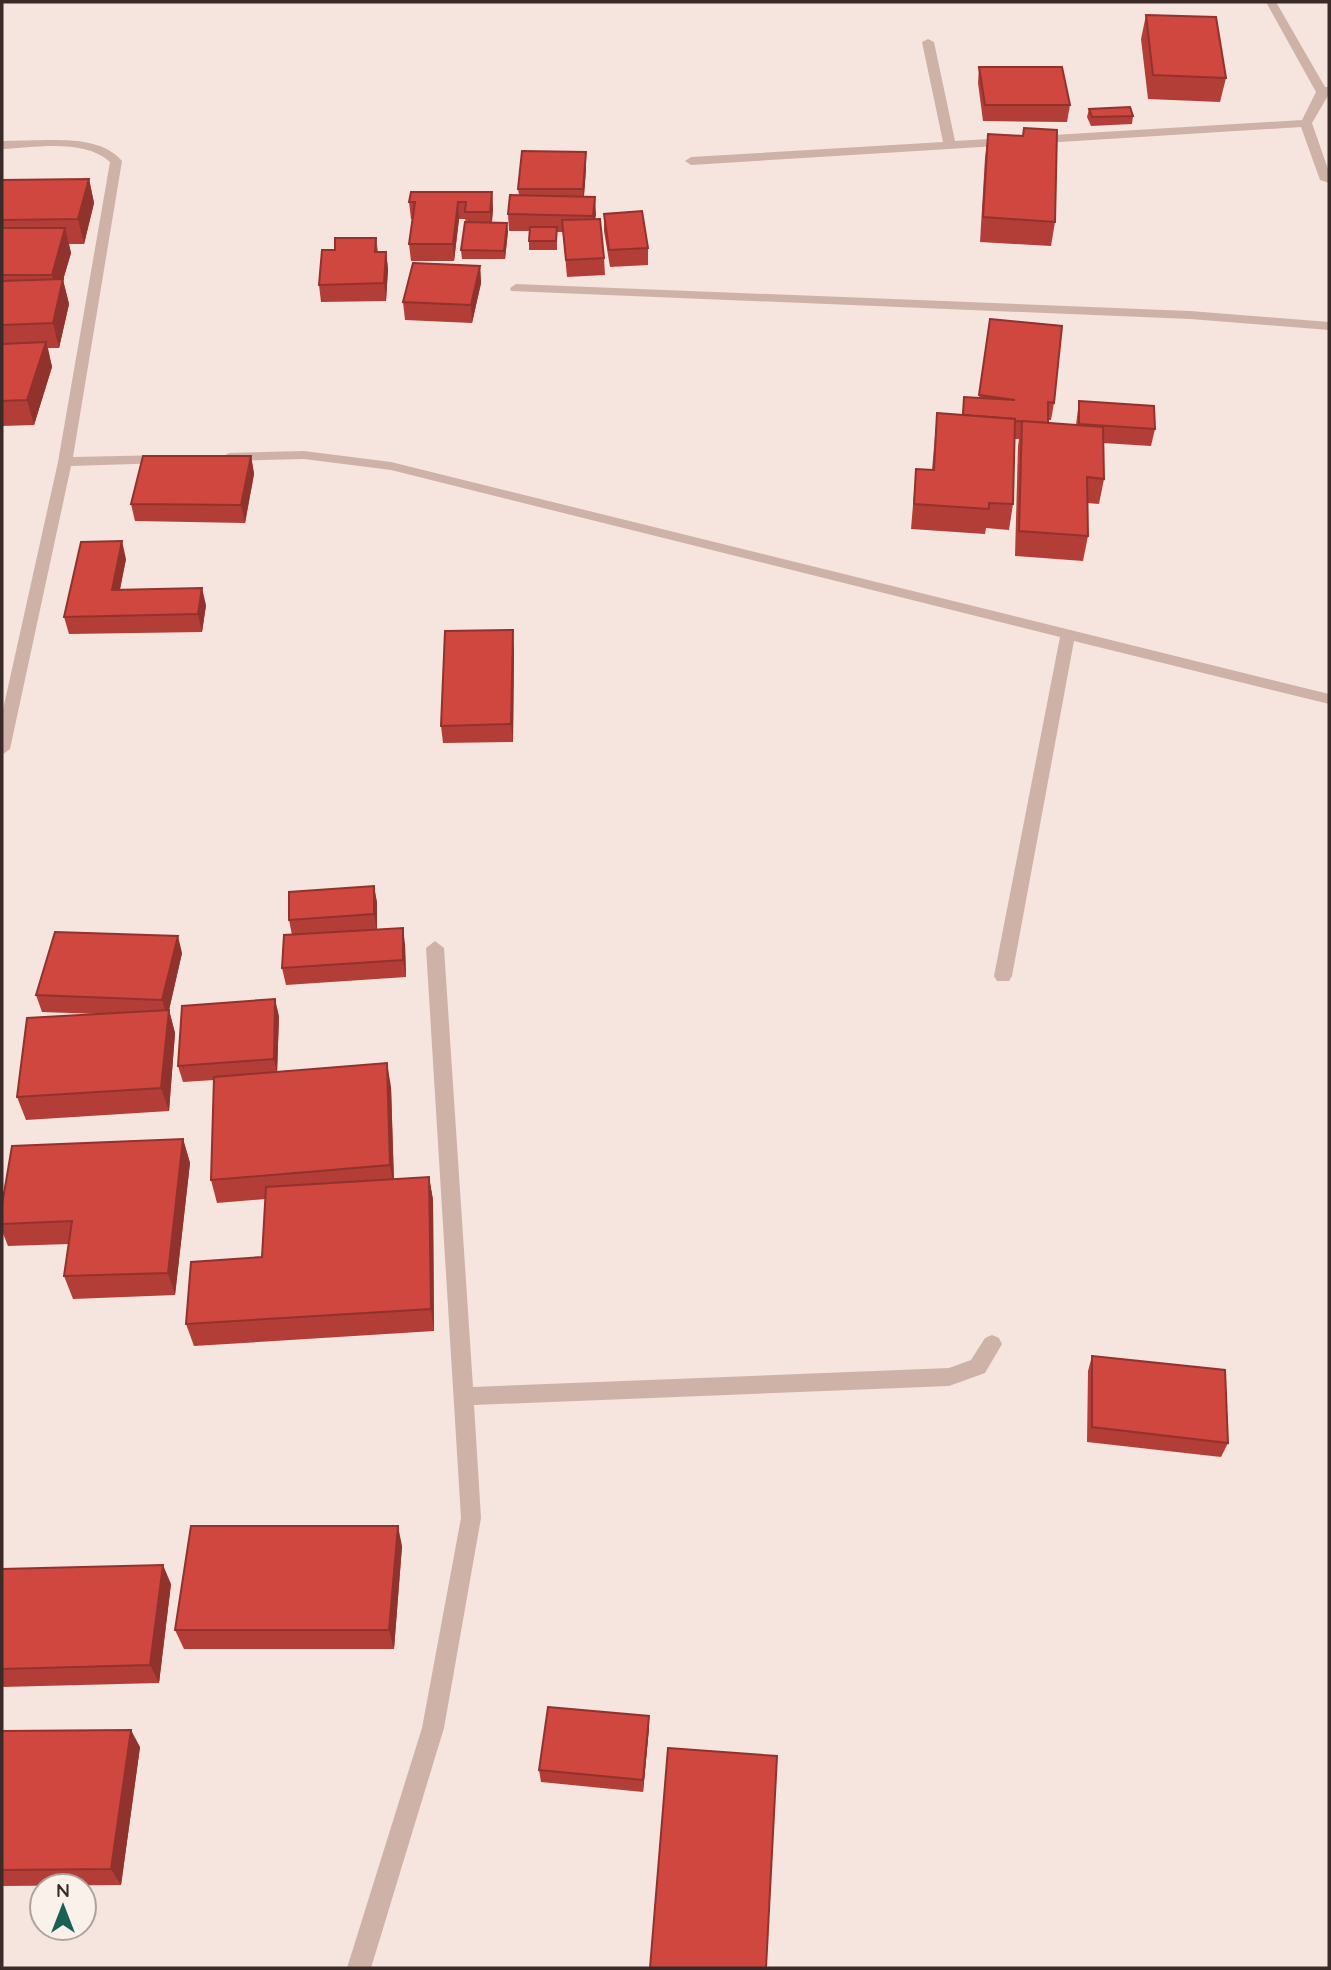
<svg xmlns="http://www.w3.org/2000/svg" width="1331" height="1970" font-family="Quicksand,sans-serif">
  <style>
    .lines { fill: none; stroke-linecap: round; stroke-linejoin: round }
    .minor { fill: #ceb2a8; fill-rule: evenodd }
    .wall { fill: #b33d37 }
    .shaded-wall { fill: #92322d }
    .building { fill: #d04740; stroke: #92322d; stroke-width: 2 }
  </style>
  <rect width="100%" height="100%" fill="#f5e5de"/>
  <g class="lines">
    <g class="minor">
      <polygon points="1266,2 1276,2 1325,87 1329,87 1329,94 1312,123 1329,172 1329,183 1320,180 1301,127 691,165 685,161 691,157 943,142 922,42 928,39 934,42 955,141 1302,120 1316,92"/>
      <path d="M47 140C73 140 104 140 122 161L73 457 166 455 173 459 166 463 71 466 10 749 2 755V714L58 462 110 162C83 138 35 148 2 149V141Z"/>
      <polygon points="516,284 1190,311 1329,322 1329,330 1190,319 511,291 510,288"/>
      <polygon points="304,451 391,462 1329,694 1329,704 1074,641 1012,976 1009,981 997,981 994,976 1060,637 391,470 304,459 229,461 222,457 229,453"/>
      <polygon points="435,941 444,948 473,1387 949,1368 971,1360 985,1338 992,1335 999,1338 1002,1344 985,1373 949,1386 474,1405 481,1518 444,1728 371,1968 347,1968 422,1728 461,1518 426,948"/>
    </g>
  </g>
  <g class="wall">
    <polygon points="1146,15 1226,78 1220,102 1148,99 1141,39"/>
    <polygon points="979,67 1070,105 1067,122 983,121 978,83"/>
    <polygon points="1089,109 1133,116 1132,124 1091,126 1087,117"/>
    <polygon points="988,134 1023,136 1055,222 1051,246 980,242 985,158"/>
    <polygon points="586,152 586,169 584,196 596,214 595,219 604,258 605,275 567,277 563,232 557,232 557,250 529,250 529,231 509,231 508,214 519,195 518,189"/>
    <polygon points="89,179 94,203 84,244 69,244 71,253 63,280 69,304 59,348 48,348 52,367 34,425 2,426 2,180"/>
    <polygon points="492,192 493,209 492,222 508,231 505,259 462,259 461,250 466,222 465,219 459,219 454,261 411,261 409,244 413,219 411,219 409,202"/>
    <polygon points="604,214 648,248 648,265 610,267 604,231"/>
    <polygon points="376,238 378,252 386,252 388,269 386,301 321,302 319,285 335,250"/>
    <polygon points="480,266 481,283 472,323 405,320 403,302"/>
    <polygon points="990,319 1054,403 1051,420 1048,420 1048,423 1076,425 1079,401 1155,429 1151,446 1103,443 1104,479 1099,504 1087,503 1088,536 1083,561 1015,556 1018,446 1019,439 1014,439 1013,504 1009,530 986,528 985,534 911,529 916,469 932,470 937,413 962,415 964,397 979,398"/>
    <polygon points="251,456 254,474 245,523 135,521 131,504"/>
    <polygon points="126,559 120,590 206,605 202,632 69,634 64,617"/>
    <polygon points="514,648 513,742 443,743 441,726"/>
    <polygon points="374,886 377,903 377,929 405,944 406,977 286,985 282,968 292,935 289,920"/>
    <polygon points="182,953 169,1010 175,1033 169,1111 26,1120 17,1097 99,1014 42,1012 36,995"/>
    <polygon points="279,1016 277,1072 391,1087 394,1179 429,1177 433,1200 434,1331 194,1346 186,1324 262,1257 265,1199 217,1203 211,1180 214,1080 183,1082 178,1066"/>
    <polygon points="183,1139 190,1163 175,1295 73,1299 64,1276 69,1244 8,1246 2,1231 2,1205"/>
    <polygon points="1092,1356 1228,1443 1221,1457 1087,1442 1088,1371"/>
    <polygon points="402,1546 394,1649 184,1649 175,1630"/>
    <polygon points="2,1569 171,1584 159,1683 2,1687"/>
    <polygon points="649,1716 649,1728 643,1792 541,1782 539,1770"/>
    <polygon points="2,1731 140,1747 121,1885 2,1886"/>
  </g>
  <g class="shaded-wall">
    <polygon points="586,152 586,169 583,207 583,189"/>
    <polygon points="89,179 94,203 84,244 78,219"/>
    <polygon points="492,192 493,209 491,229 490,212"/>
    <polygon points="595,197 596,214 593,233 593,216"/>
    <polygon points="458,202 459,219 454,261 453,244"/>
    <polygon points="507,223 508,231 505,259 504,251"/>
    <polygon points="65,228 71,253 63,280 69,304 59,348 53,323 58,300 52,275"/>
    <polygon points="386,252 388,269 386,301 384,283"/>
    <polygon points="480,266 481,283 472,323 471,305"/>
    <polygon points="46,342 52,367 34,425 27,400"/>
    <polygon points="251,456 254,474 245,523 241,505"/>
    <polygon points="122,541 126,559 116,607 112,590"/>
    <polygon points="202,588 206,605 202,632 198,614"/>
    <polygon points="513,630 514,648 513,742 511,724"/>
    <polygon points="374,886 377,903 377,931 374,914"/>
    <polygon points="403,928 405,944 406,977 403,960"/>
    <polygon points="178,936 182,953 169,1010 175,1033 169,1111 161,1088 167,1016 162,1000"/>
    <polygon points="275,999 279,1016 277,1075 274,1059"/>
    <polygon points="387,1063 391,1087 394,1188 390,1165"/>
    <polygon points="183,1139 190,1163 175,1295 168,1273"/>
    <polygon points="429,1177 433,1200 434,1331 431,1309"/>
    <polygon points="398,1526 402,1546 394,1649 389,1630"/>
    <polygon points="163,1565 171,1584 159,1683 150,1665"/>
    <polygon points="649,1716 649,1728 643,1792 643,1780"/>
    <polygon points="131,1730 140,1747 121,1885 111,1869"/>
  </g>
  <g class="building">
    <polygon points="1146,15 1216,17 1226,78 1153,75"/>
    <polygon points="979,67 1062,67 1070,105 985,105"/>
    <polygon points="1130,107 1133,116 1092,117 1089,109"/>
    <polygon points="1024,128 1057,130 1055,222 983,217 988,134 1023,136"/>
    <polygon points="522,151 586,152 583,189 518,189"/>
    <polygon points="89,179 78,219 2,220 2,180"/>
    <polygon points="411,192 492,192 490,212 465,212 466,202 458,202 453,244 409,244 415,202 409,202"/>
    <polygon points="510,195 595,197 593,216 508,214"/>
    <polygon points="642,211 648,248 609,250 604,214"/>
    <polygon points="600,219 604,258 566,260 562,220"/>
    <polygon points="465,222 507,223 504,251 461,250"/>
    <polygon points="530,227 557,227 556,241 529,241"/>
    <polygon points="2,228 65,228 52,275 2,275"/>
    <polygon points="335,238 376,238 375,252 386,252 384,283 319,285 322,250 335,250"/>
    <polygon points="413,263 480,266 471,305 403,302"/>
    <polygon points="63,279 53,323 2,325 2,281"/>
    <polygon points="990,319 1062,326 1054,403 1048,402 1048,423 1015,421 1015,419 963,415 964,397 1015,400 979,395"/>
    <polygon points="46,342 27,400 2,401 2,344"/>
    <polygon points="1079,401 1154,406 1155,429 1079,424"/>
    <polygon points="937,413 1015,419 1013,504 989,503 989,509 914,504 916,469 934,470"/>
    <polygon points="1022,421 1103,427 1104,479 1087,477 1088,536 1019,531"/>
    <polygon points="143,456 251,456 241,505 131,504"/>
    <polygon points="122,541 112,590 202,588 198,614 64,617 81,542"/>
    <polygon points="513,630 511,724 441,726 445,631"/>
    <polygon points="374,886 374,914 289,920 289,892"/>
    <polygon points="403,928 403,960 282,968 284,935"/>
    <polygon points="55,932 178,936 162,1000 36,995"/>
    <polygon points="275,999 274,1059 178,1066 182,1006"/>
    <polygon points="169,1010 161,1088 17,1097 27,1018"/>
    <polygon points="387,1063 390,1165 211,1180 214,1077"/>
    <polygon points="183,1139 168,1273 64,1276 72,1221 2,1224 2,1205 12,1146"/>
    <polygon points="429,1177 431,1309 186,1324 191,1262 262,1257 266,1187"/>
    <polygon points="1092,1356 1225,1370 1228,1443 1092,1427"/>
    <polygon points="191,1526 398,1526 389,1630 175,1630"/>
    <polygon points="163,1565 150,1665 2,1669 2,1569"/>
    <polygon points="548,1707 649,1716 643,1780 539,1770"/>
    <polygon points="131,1730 111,1869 2,1870 2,1731"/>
    <polygon points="668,1748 777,1756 766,1968 650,1968"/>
  </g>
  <rect width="1331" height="1970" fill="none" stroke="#3a2b29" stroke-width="7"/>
  <g transform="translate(63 1907)"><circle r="33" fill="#fbf1eb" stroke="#aea29d" stroke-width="2"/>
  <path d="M0-5L12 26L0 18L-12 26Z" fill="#1a6057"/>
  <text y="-10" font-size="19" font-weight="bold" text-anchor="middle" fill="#3a2b29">N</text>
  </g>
</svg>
